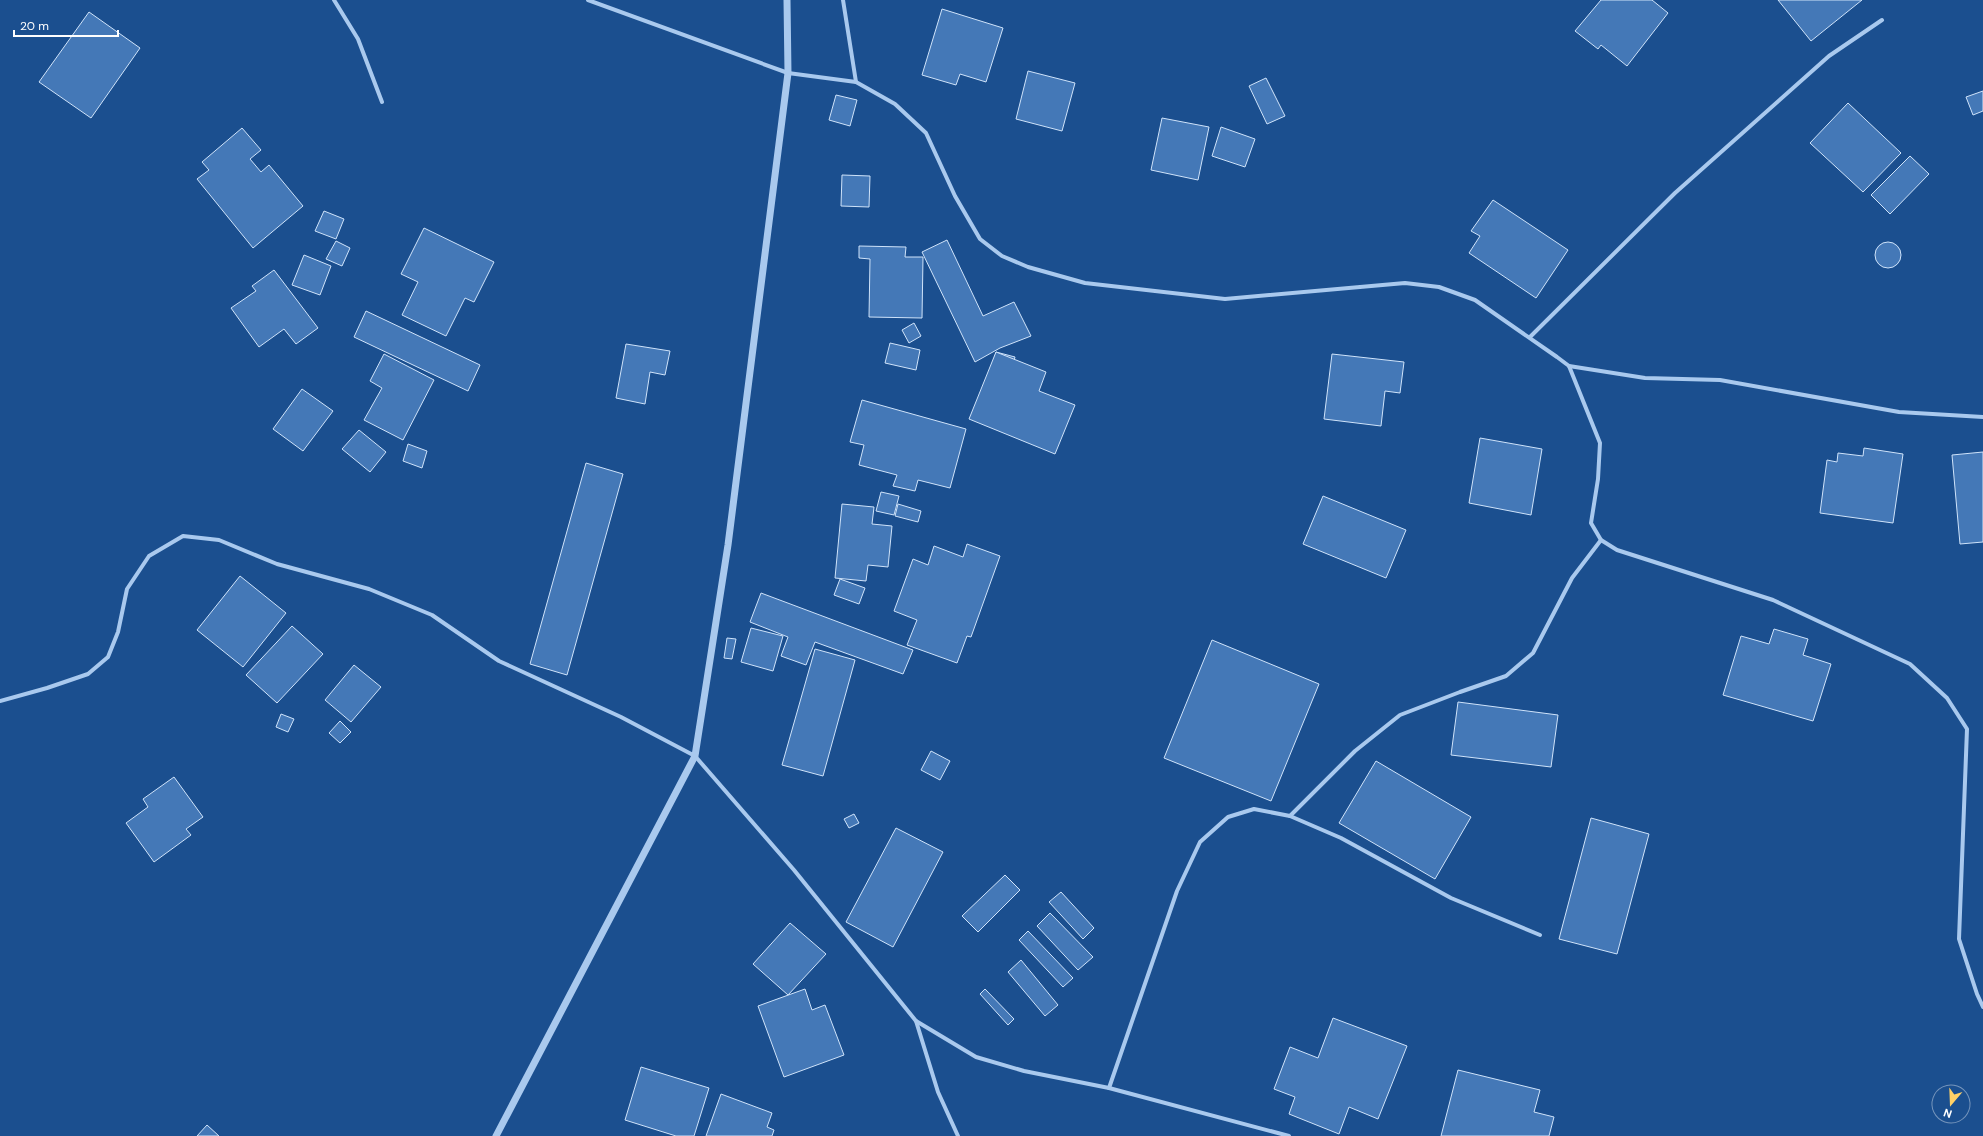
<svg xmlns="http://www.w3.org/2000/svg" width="1983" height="1136" font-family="'DM Sans',sans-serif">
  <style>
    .building { fill: #4478b7; stroke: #cfe3fa }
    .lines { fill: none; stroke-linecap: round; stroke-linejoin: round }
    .minor { stroke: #a9c9ee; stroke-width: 4 }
    .tertiary { stroke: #a9c9ee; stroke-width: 7 }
  </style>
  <rect width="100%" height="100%" fill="#1b4f8f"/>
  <g class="building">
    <polygon points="1601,0 1652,0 1668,13 1627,66 1601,45 1598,49 1575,31"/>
    <polygon points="1778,0 1862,0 1811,41"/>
    <polygon points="942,9 1003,28 986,82 960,74 956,85 922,75"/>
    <polygon points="89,12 140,48 91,118 39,82"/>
    <polygon points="1028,71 1075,83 1062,131 1016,119"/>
    <polygon points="1266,78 1285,116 1267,124 1249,86"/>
    <polygon points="1983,91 1983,111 1973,115 1966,97"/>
    <polygon points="836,95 857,100 850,126 829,120"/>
    <polygon points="1848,103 1901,153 1863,192 1810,143"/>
    <polygon points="1162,118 1209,127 1198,180 1151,170"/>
    <polygon points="1221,127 1255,139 1245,167 1212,156"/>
    <polygon points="242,128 261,150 250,159 261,172 269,165 303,206 253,248 197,179 209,170 202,162"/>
    <polygon points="1910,156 1929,174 1890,214 1871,195"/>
    <polygon points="842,175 870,176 869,207 841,206"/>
    <polygon points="1493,200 1568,250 1536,298 1469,253 1480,236 1471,231"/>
    <polygon points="324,211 344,219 336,239 315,231"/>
    <polygon points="424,228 494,262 474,302 465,298 446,336 402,315 418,282 401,274"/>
    <polygon points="947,240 983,316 1014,302 1031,336 1000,348 975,362 922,252"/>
    <polygon points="336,241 350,248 342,266 326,259"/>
    <circle cx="1888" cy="255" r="13"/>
    <polygon points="859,246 906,247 905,257 923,257 922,318 869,317 870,259 859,258"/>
    <polygon points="304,255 331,266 320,295 292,285"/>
    <polygon points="274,270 318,328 296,344 284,329 259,347 231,308 256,291 252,286"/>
    <polygon points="366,311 480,365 468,391 354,337"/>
    <polygon points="914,323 921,336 909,343 902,330"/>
    <polygon points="890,343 920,350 916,370 885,363"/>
    <polygon points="626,344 670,351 665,375 650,372 645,404 616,398"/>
    <polygon points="996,352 1015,357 1010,376 991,372"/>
    <polygon points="996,352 1046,372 1039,391 1075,405 1055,454 969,419"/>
    <polygon points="384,354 434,380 403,440 364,420 382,388 370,381"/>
    <polygon points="1332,354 1404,362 1400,393 1385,391 1381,426 1324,419"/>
    <polygon points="302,389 333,411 303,451 273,429"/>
    <polygon points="862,400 966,429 950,488 918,480 915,491 893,486 897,475 859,465 864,445 850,442"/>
    <polygon points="359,430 386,452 370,472 342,449"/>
    <polygon points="1480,438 1542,449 1531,515 1469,503"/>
    <polygon points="408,444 427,451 422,468 403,461"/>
    <polygon points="1864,448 1903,454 1893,523 1820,513 1827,460 1837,462 1838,453 1863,456"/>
    <polygon points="1983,452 1983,542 1960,544 1952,455"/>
    <polygon points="586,463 623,474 567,675 530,664"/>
    <polygon points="881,492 899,496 894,515 876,511"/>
    <polygon points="1323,496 1406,530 1386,578 1303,544"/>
    <polygon points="842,504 874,507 872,524 892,526 888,567 868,565 866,581 835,578"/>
    <polygon points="898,504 921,511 918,522 895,516"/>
    <polygon points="967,544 1000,556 971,637 967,636 957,663 907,645 917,620 894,611 913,559 928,565 934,546 963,557"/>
    <polygon points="240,576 286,613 243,667 197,630"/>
    <polygon points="840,579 865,588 859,604 834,595"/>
    <polygon points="761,593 913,650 903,674 815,642 806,665 781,656 788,637 750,622"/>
    <polygon points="292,626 323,654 277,703 246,675"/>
    <polygon points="751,628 783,636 773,671 741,662"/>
    <polygon points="1774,629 1808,639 1803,655 1831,664 1813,721 1723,695 1741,636 1769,644"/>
    <polygon points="727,638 736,639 732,659 724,658"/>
    <polygon points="1212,640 1319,684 1271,801 1164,758"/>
    <polygon points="815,649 855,660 823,776 782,765"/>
    <polygon points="354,665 381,687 351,722 325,700"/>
    <polygon points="1458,702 1558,715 1551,767 1451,755"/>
    <polygon points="281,714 294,719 288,732 276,727"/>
    <polygon points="340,721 351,732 340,743 329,733"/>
    <polygon points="931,751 950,761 940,780 921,770"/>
    <polygon points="1376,761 1471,817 1435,879 1339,823"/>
    <polygon points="174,777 203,817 186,829 191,835 154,862 126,823 148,807 143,799"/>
    <polygon points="854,814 859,823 849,828 844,819"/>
    <polygon points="1591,818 1649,834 1617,954 1559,939"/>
    <polygon points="896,828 943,852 893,947 846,922"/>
    <polygon points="1005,875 1020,890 978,932 962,916"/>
    <polygon points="1061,892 1094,928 1083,939 1049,902"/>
    <polygon points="1050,913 1093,957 1078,970 1037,926"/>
    <polygon points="790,923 826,954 788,995 753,964"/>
    <polygon points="1028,931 1073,978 1063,987 1019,940"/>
    <polygon points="1021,960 1058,1005 1045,1016 1008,972"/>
    <polygon points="805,989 812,1010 825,1005 844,1055 784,1077 758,1006"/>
    <polygon points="985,989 1014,1019 1008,1025 980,994"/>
    <polygon points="1333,1018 1407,1046 1378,1119 1349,1107 1339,1134 1289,1114 1295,1097 1274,1089 1290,1047 1318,1058"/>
    <polygon points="641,1067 709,1088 694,1136 676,1136 625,1120"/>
    <polygon points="1458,1070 1540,1090 1534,1112 1554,1117 1549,1136 1441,1136"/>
    <polygon points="721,1094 772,1113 767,1127 774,1130 772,1136 706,1136"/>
    <polygon points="207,1125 219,1136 197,1136"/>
  </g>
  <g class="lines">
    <g class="minor">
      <polyline points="334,0 358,39 382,102"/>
      <polyline points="588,0 788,73 856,82 895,104 926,133 955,196 980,239 1002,256 1028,267 1085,283 1225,299 1405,283 1439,287 1475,300 1557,357 1569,366 1600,443 1598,479 1591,523 1601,540 1617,550 1773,600 1910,664 1947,698 1967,729 1959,939 1977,994 1983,1007"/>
      <polyline points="843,0 856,82"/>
      <polyline points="1530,337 1675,193 1829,56 1882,20"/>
      <polyline points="1569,366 1645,378 1720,380 1899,412 1983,417"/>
      <polyline points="0,701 47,688 88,674 108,657 118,632 127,589 149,556 183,536 219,540 277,564 369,589 432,615 499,661 621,717 695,756 794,870 916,1021 938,1092 958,1136"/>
      <polyline points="1290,816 1355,751 1400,715 1460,692 1506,676 1533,653 1572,578 1601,540"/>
      <polyline points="916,1021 976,1057 1024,1071 1109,1088 1289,1136"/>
      <polyline points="1109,1088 1177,891 1200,842 1228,817 1254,809 1290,816 1341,838 1451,898 1540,935"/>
    </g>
    <polyline class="tertiary" points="496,1136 695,756 728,545 788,73 787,0"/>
  </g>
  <g transform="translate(1951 1104) rotate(199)"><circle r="19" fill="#1b4f8f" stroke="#7695bc"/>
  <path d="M0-3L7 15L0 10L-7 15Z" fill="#ffd166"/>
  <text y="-6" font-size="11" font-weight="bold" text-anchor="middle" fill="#ffffff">N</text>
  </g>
  <path d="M14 30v6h104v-6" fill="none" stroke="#ffffff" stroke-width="2"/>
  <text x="20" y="30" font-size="12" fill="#ffffff" stroke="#1b4f8f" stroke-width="3" paint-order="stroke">20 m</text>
</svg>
